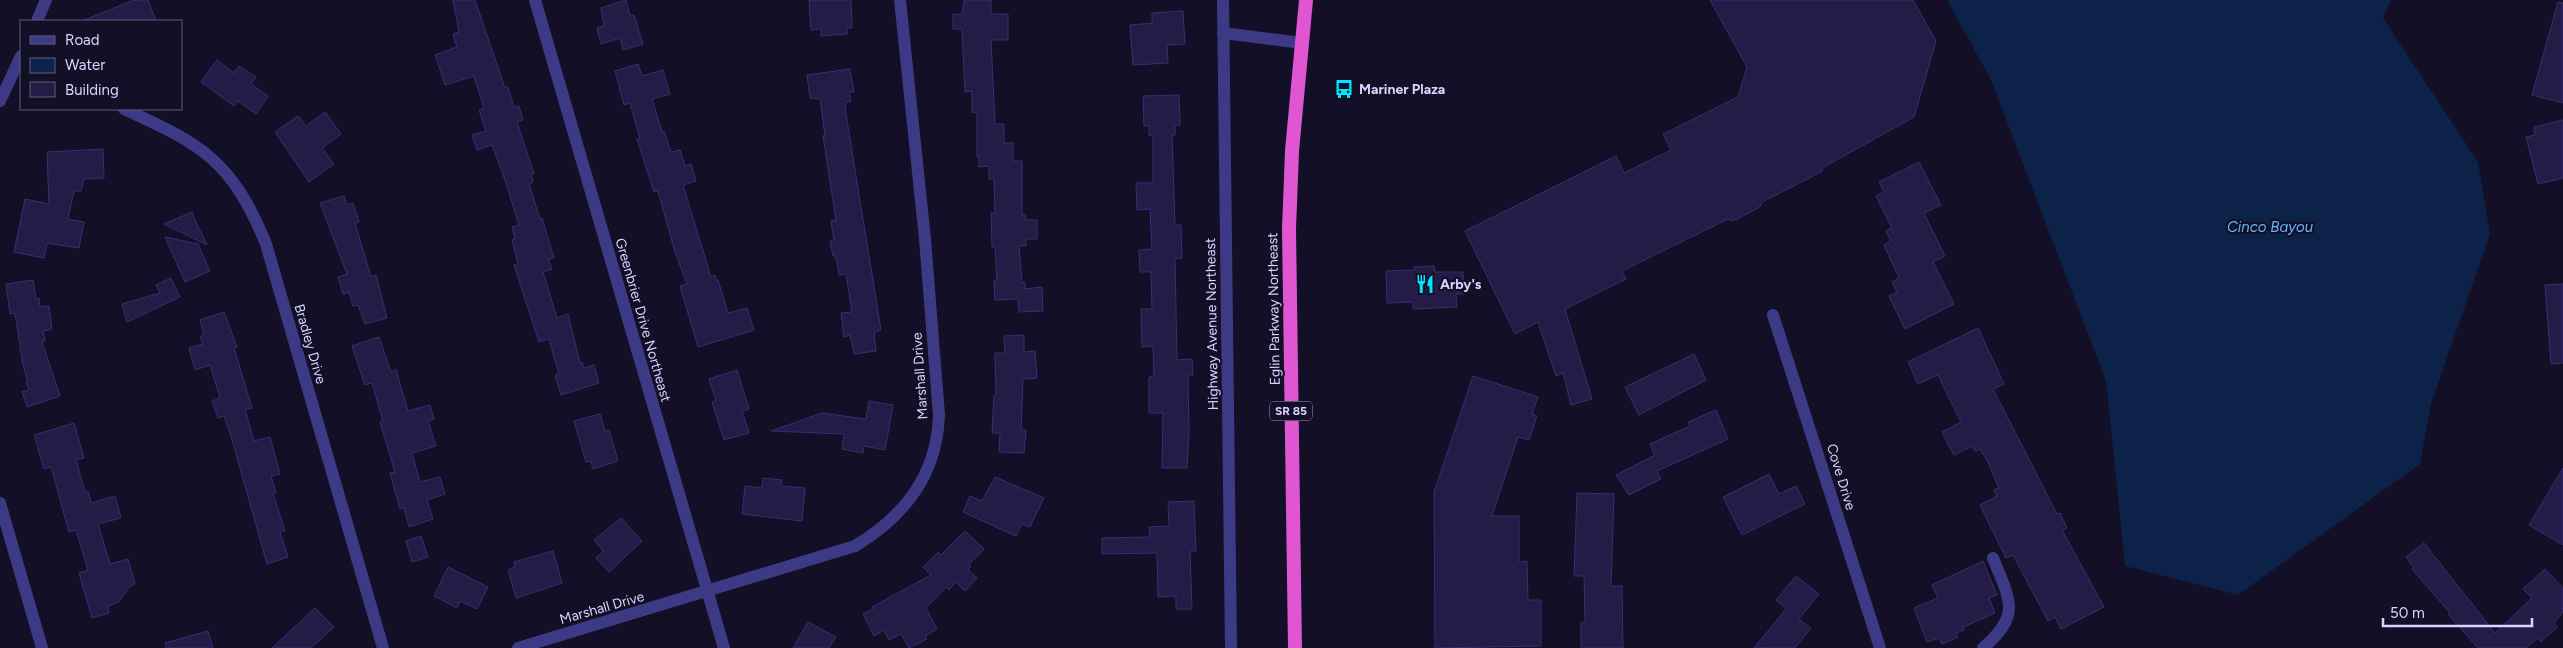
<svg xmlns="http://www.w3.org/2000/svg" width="2563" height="648" font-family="Figtree,sans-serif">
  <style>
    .water { fill: #0c2248 }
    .building { fill: #241b47; stroke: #3b2d73 }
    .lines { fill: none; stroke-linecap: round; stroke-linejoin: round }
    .minor { stroke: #3d3a85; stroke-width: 12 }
    .trunk { stroke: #e055d1; stroke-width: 14 }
    .labels { text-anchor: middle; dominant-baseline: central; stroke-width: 4.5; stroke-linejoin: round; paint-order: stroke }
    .shield { fill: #130f26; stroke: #9e99be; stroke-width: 1 }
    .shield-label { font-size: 12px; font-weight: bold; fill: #d9d4ff }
    .poi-label { font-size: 14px; font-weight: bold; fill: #d9d4ff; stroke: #130f26; text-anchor: start }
    .street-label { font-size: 14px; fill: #d9d4ff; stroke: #130f26 }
    .water-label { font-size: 15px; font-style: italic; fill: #62b6ff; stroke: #130f26 }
  </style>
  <rect width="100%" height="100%" fill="#130f26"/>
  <polygon class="water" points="1947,0 2391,0 2383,18 2478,162 2490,234 2431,404 2420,464 2238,595 2125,566 2106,381 1991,80"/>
  <g class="building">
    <polygon points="134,0 148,0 156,21 82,21"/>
    <polygon points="453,0 475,0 505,88 508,87 514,107 519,106 523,120 517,122 534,174 531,174 533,182 529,184 540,219 542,218 554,258 548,259 552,269 543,272 557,318 568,314 580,363 582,362 584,368 594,365 599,383 561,395 555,375 559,374 549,339 539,342 514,265 518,264 512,240 515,239 512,227 519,225 505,180 492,145 477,150 472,135 486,131 479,110 484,108 474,76 445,85 435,55 457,47 453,34 459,32"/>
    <polygon points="626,0 630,16 634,15 643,44 623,50 620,38 601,44 597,28 604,26 601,8"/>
    <polygon points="809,0 851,0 852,28 847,28 847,34 821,36 821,29 811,30"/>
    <polygon points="964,0 991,0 991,14 1008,14 1008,40 991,40 995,124 1004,124 1004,143 1013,143 1013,161 1022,161 1022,215 1025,215 1025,220 1037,220 1037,239 1026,239 1026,246 1019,246 1022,283 1025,282 1025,289 1042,287 1043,311 1019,312 1018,299 995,300 994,280 997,280 995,247 992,247 991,213 995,213 994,179 989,179 989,166 979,167 979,157 977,157 977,112 972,113 972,91 965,92 962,29 953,29 953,14 962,14"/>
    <polygon points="1710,0 1913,0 1936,41 1914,117 1822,168 1823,171 1762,202 1760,207 1733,221 1728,219 1622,271 1626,279 1565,309 1592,399 1571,405 1563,373 1556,376 1538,322 1515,334 1465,231 1616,156 1624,173 1671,150 1663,134 1738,97 1747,67"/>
    <polygon points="2558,2 2563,3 2563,103 2532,95"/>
    <polygon points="1183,11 1185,44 1167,45 1168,63 1133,65 1130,25 1152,23 1152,13"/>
    <polygon points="217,60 234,73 239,66 256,77 251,84 268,96 256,114 238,101 234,106 201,82"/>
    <polygon points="638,64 642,76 663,70 670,94 652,99 662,132 664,131 671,152 680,150 685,166 691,164 696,181 683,185 711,277 715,275 716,280 718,280 728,313 747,308 754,330 698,347 680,286 687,284 675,252 658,191 654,192 637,139 640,139 630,103 624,105 615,71"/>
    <polygon points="850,69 854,92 849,92 851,102 845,102 846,114 881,330 874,332 876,351 854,354 850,335 844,337 841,313 852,312 846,274 839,275 836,256 833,256 830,241 834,240 831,221 836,220 823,136 825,136 820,99 810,98 807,75"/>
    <polygon points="1179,95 1180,125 1175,125 1175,135 1172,135 1175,225 1181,225 1182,258 1175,259 1177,360 1192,359 1193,375 1188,375 1189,433 1187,468 1162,468 1163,413 1149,413 1149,377 1154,376 1153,346 1142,347 1141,309 1152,309 1151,272 1140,272 1139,250 1152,249 1150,209 1137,210 1136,183 1153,183 1153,135 1149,136 1149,126 1144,126 1143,96"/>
    <polygon points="325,112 341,134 322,148 334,164 309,182 275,132 298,116 306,126"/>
    <polygon points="2563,120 2563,178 2538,184 2526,137 2535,135 2534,127"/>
    <polygon points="103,149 104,178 84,179 81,191 74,191 68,219 84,222 79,248 47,243 44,258 14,252 25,199 49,204 47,152"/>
    <polygon points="1919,162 1941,205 1924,213 1945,256 1933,262 1954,304 1905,329 1889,296 1897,292 1892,282 1899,278 1884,245 1891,241 1886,231 1892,228 1876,196 1884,192 1879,182"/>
    <polygon points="344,196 347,205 353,203 359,222 355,223 371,277 376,275 387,318 365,324 358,305 353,306 349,292 343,294 338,277 347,274 320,203"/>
    <polygon points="192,212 195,220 207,245 164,224"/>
    <polygon points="165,237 198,244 210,271 185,282"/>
    <polygon points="1434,266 1435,272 1463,272 1464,294 1456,294 1457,307 1413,309 1413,302 1387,303 1386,271 1414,270 1414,267"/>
    <polygon points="171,278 180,297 127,322 122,304 160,293 156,285"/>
    <polygon points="33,280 36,299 39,298 40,307 49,306 52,329 43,331 45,341 42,342 60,396 27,407 22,392 29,390 26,382 28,382 23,365 15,313 10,314 6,284"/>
    <polygon points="2563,284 2563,363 2551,364 2545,285"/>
    <polygon points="224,312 237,347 234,348 252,408 245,410 254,441 270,437 280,474 271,476 276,493 273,493 285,531 280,532 288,557 267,564 231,436 224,416 218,418 212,401 220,398 210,365 195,370 189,348 203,344 200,337 204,335 200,320"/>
    <polygon points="1978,328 2004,384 1993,389 2057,514 2060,513 2067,528 2062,530 2104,607 2061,629 2055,617 2048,621 2013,555 2006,558 1980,505 1997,496 1994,490 1999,488 1987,460 1980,449 1975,451 1972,446 1954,455 1942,432 1961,422 1938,375 1918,384 1908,362"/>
    <polygon points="1024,335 1024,352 1035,351 1037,378 1023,379 1021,430 1026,430 1024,453 999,452 1000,433 992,433 994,395 996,395 995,353 1005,353 1004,336"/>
    <polygon points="379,337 391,372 396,370 408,411 430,405 434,419 428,421 436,446 412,453 420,482 440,477 445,494 427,500 433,519 409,527 404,508 400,509 390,473 395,472 380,422 383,421 372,383 365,385 352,346"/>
    <polygon points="1694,354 1706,380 1639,415 1625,387"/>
    <polygon points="737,370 749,409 742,411 749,433 724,440 712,402 716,401 709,379"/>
    <polygon points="1473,376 1538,397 1532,414 1537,416 1529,440 1518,437 1492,516 1519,516 1519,562 1527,561 1528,600 1541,600 1541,646 1435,648 1434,492"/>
    <polygon points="869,401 893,405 885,450 864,446 863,453 842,449 844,434 771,431 822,413 866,419"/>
    <polygon points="1716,410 1728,439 1657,471 1661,479 1629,495 1616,475 1655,455 1650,444 1690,426 1688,422"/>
    <polygon points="600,414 605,431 609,430 618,461 593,469 591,461 586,462 574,421"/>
    <polygon points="74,423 84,458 76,460 85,492 88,491 91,503 115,496 121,518 98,524 110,564 128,559 135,584 130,586 119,602 108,606 109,613 92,618 79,573 88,570 76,530 69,532 51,467 44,469 34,435"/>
    <polygon points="2563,468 2563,545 2529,525"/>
    <polygon points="1769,474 1779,494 1796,486 1805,504 1742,535 1723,497"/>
    <polygon points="995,477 1044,498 1030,527 1022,524 1016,536 963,512 970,496 982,501"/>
    <polygon points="763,478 782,480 781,486 805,488 802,521 742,514 745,486 762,488"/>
    <polygon points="1577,493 1614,494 1611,586 1622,586 1623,648 1581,648 1581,623 1585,622 1584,576 1574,576"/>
    <polygon points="1194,501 1196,551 1190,551 1192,609 1176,609 1176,596 1158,597 1157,553 1102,554 1102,538 1150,537 1149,527 1169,526 1168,502"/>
    <polygon points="621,518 642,541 609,572 596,558 603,551 594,540"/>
    <polygon points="965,531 984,549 969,564 971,566 968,570 977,578 965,591 956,582 949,590 946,587 926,608 937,629 925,636 927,639 909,648 901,634 889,640 884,630 874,636 863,614 873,609 872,607 931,575 923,567 938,552 941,555"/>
    <polygon points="421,536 428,557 412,562 406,541"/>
    <polygon points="2424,543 2495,633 2532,598 2523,589 2545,569 2563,588 2563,612 2554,623 2557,627 2541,642 2538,638 2526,648 2478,648 2448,614 2450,613 2412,569 2414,568 2406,557"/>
    <polygon points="553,551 562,583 516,598 508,570 515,567 514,562"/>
    <polygon points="1983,561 1997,595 1989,598 1995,613 1963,627 1964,630 1956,633 1958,637 1942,644 1939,638 1927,642 1914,608 1938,598 1932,585"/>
    <polygon points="448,567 488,587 477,609 460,601 457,608 434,596"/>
    <polygon points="1796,576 1819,594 1799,619 1811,628 1795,648 1754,648 1786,609 1776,600"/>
    <polygon points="315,608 334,627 311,648 272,648"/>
    <polygon points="808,622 836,637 829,648 793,648"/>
    <polygon points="208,631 213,648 166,648 165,643"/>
  </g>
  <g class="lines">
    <g class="minor">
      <polyline points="535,0 724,648"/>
      <polyline points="1223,0 1231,648"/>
      <polyline points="37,21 46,0"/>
      <polyline points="1223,33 1302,43"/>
      <polyline points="0,101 21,56"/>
      <path d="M124 109C203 145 232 161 266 244L383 648"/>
      <polyline points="1773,315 1880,648"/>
      <polyline points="0,503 42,648"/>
      <path d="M518 648 855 546C905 516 937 475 939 415L925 239 900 0"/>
      <path d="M1983 648C2022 614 2010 601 1993 558"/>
    </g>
    <polyline class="trunk" points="1295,648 1289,229 1292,151 1306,0"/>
  </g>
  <defs>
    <g id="bus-bare" transform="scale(1.5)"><path d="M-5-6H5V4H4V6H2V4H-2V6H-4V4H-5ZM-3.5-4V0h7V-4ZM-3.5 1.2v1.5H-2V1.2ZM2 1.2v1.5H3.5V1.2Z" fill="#00e5ff" stroke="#130f26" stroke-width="2.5" paint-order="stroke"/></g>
    <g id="restaurant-bare" transform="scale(1.5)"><path d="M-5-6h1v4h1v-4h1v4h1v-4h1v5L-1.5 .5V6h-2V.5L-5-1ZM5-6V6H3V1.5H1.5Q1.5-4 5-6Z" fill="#00e5ff" stroke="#130f26" stroke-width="2.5" paint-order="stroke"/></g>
  </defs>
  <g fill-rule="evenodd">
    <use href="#bus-bare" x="1344" y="89"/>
    <use href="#restaurant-bare" x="1425" y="284"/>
  </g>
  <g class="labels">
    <rect class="shield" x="1270" y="401.5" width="42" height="19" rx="4"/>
    <g class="shield-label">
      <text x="1291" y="411">SR 85</text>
    </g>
    <g class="poi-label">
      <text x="1359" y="89">Mariner Plaza</text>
      <text x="1440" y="284">Arby's</text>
    </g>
    <g class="street-label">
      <text transform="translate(1274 309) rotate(-91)">Eglin Parkway Northeast</text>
      <text transform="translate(643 320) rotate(74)">Greenbrier Drive Northeast</text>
      <text transform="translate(1212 324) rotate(-91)">Highway Avenue Northeast</text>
      <text transform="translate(310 344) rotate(74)">Bradley Drive</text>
      <text transform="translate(920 376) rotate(-94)">Marshall Drive</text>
      <text transform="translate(1841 477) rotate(73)">Cove Drive</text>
      <text transform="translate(602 608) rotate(-16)">Marshall Drive</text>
    </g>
    <g class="water-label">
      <text x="2270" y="227">Cinco Bayou</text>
    </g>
  </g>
  <rect x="20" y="20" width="162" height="90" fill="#130f26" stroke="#625e7d"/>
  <rect x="30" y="36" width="25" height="8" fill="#3d3a85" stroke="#625e7d"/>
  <text x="65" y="45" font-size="15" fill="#d9d4ff">Road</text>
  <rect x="30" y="58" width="25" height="15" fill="#0c2248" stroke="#625e7d"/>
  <text x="65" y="70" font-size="15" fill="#d9d4ff">Water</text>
  <rect x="30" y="82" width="25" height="15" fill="#241b47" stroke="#625e7d"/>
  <text x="65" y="95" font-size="15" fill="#d9d4ff">Building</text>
  <path d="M2383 618v8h149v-8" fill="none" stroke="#d9d4ff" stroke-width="2.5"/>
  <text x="2390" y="618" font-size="15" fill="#d9d4ff" stroke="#130f26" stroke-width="4" paint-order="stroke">50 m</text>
</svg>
